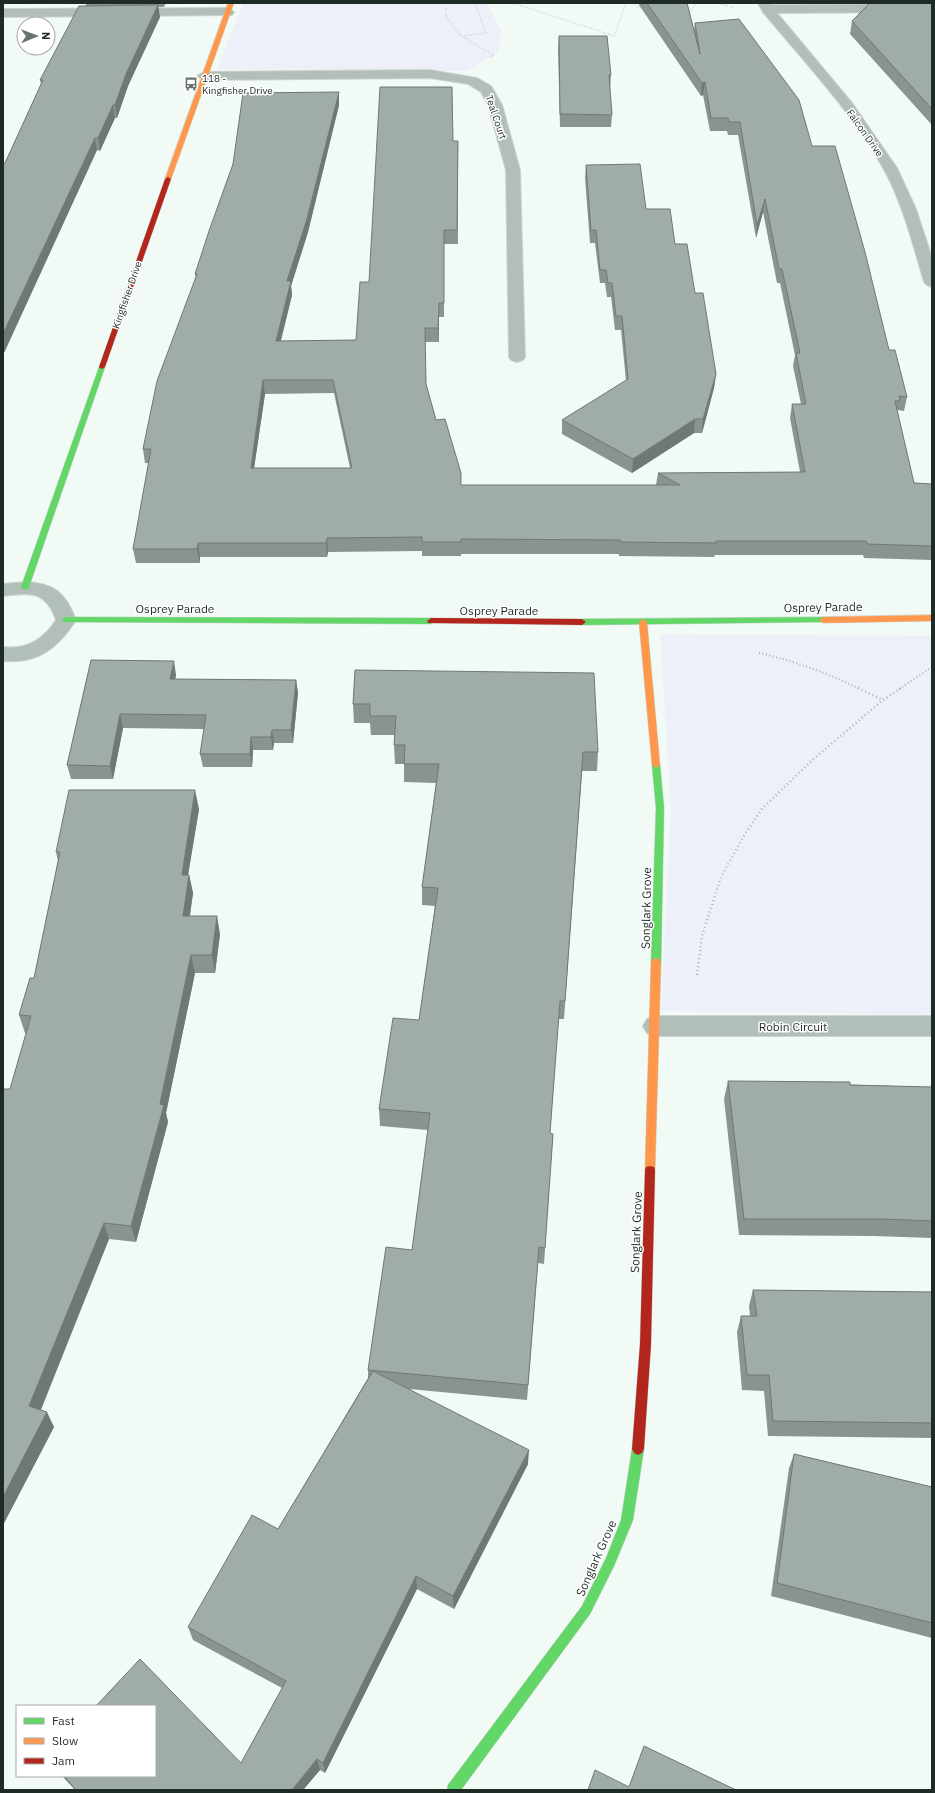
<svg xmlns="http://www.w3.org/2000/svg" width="935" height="1793" font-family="'IBM Plex Sans',sans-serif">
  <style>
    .green { fill: #edf0f8 }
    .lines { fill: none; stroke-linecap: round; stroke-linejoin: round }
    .street-casing { stroke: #ccd4d0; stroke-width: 2 }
    .fast-casing { stroke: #ccd4d0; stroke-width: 1 }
    .slow-casing { stroke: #ccd4d0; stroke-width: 1 }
    .jam-casing { stroke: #ccd4d0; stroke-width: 1 }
    .path-far2 { stroke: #abb5af; stroke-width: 1.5; stroke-dasharray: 0.5 2; stroke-linecap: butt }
    .path-far1 { stroke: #abb5af; stroke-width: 2; stroke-dasharray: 1 2.5; stroke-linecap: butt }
    .path { stroke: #abb5af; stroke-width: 2.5; stroke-dasharray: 1 3; stroke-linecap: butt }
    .street { fill: #b2bfb9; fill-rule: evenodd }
    .fast { fill: #63d668; fill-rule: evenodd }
    .slow { fill: #ff974d; fill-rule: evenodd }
    .jam { fill: #b3261e; fill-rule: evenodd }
    .wall { fill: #8a948f; fill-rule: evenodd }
    .shaded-wall { fill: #707874 }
    .building { fill: #a0aca6; stroke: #707874; fill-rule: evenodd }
    .labels { text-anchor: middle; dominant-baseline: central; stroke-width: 3; stroke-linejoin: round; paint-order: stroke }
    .far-poi-label { font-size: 10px; fill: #1d2b24; stroke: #fff; text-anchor: start }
    .far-street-label { font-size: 10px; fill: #1d2b24; stroke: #fff }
    .street-label { font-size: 12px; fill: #1d2b24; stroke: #fff }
  </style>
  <rect width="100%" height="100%" fill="#f2faf6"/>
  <g class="green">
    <polygon points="243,3 487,3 501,31 499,52 467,71 217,69"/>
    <polygon points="660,634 932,636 932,1015 661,1011 671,805"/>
  </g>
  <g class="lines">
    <g class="street-casing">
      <g id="street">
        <path d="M758 3H770L771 5 932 4V12L777 13 852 103 897 168 916 209 932 258V287L927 285 924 282C914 248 905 213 890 181 860 120 806 64 763 12Z"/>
        <polygon points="228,8 234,12 232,15 3,17 3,9"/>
        <polygon points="430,70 477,78 491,86 502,105 520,170 525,357 523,360 517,362 511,360 509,357 506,170 488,105 481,92 468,84 430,78 204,80 197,76 204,72"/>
        <path d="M25 582C54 583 66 593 76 620 58 648 38 664 3 661V647C27 650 44 639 56 620 46 591 30 592 3 596V584Z"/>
        <polygon points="655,1016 932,1016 932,1036 655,1036 647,1033 643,1026 647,1019"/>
      </g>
    </g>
    <g class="fast-casing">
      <g id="fast">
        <polygon points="102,365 105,367 29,587 28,589 22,589 21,587 99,367"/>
        <polygon points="66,617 431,618 435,621 431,624 63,622 62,620"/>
        <polygon points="823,617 826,618 827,620 826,622 582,625 578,622 582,619"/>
        <polygon points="656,762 660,765 664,808 661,962 659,965 653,965 651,962 656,808 652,765"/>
        <polygon points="638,1443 642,1445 644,1449 633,1520 614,1566 590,1614 461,1790 447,1790 448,1785 582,1606 606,1558 621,1520 632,1449 634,1445"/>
      </g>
    </g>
    <g class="slow-casing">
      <g id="slow">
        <polygon points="228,3 234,3 171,179 166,180 165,179"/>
        <polygon points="932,615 932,621 823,623 819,620 823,617"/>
        <polygon points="643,619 647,622 660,765 656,768 652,765 639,622"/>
        <polygon points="656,958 659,959 661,962 655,1170 654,1173 650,1174 646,1173 645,1170 651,962 653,959"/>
      </g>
    </g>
    <g class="jam-casing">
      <g id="jam">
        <polygon points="168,177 171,179 105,367 102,369 100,368 99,367 165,179"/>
        <polygon points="431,618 582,619 586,622 582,625 428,623 427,621"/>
        <polygon points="650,1166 654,1167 655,1170 651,1344 644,1449 642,1453 638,1455 634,1453 632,1449 640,1344 645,1170 646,1167"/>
      </g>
    </g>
    <g class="path-far2">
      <polyline points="446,3 446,17 460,35 493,55 491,57"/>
      <polyline points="513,3 614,36 626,3"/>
      <polyline points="629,3 644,9"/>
      <polyline points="718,3 735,8"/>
      <polyline points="688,16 696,3"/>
      <polyline points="464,36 486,33 475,3"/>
    </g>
    <g class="path-far1">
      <path d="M759 653C795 661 827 673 860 689"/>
      <polyline points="899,689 932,667"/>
    </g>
    <g class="path">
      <polyline points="858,688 883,700"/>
      <polyline points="697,975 702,936 721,877 745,834 762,809 810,762 883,700 901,688"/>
    </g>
    <use href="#street" class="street"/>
    <use href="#fast" class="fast"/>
    <use href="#slow" class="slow"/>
    <use href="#jam" class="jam"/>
  </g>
  <g class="wall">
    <polygon points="86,3 166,3 164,7 158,7 160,17 128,86 117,118 115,118 100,151 97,150 3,355 3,163 5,163 41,84 40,80 86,6"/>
    <path d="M639 3H687L694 31 695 23 812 146 907 397 904 411 897 410 914 483 932 484V560L864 558 863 555H715L714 557 619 556V554H461V556H422V551L328 552 327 557H200V563H136L133 549 149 463H145L143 449 196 277 195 274 339 92V105L308 232 291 286 292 295 281 341 356 340 369 282 453 141H458V244H444V317H439V342H425L426 384 436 420 461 485H656L658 473 800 472 790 418 792 404H801L793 366 795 355 780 283H777L763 212 756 238 738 135H728L727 131H710L703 95 701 96 639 5ZM334 393 350 468H254L265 394Z"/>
    <polygon points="932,3 932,125 850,34 852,21"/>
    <polygon points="559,36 611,75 610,88 612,115 611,127 560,127 558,48"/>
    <polygon points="586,165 646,209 675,244 695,293 716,374 714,388 702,433 694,433 632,473 562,434 562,420 626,381 621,330 615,330 611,297 607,297 605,283 600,283 595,243 590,243 585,178"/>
    <polygon points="91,660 176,675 175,679 296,680 298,693 293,743 274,743 273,750 253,750 252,767 203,767 200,754 204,729 123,728 113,779 71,779 67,765"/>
    <polygon points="355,670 598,752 597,771 582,771 564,1019 558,1019 550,1133 553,1134 544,1264 538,1263 527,1400 409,1389 528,1464 454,1609 417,1589 325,1773 320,1770 303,1790 75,1790 62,1776 155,1776 241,1763 282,1688 193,1640 188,1627 278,1529 368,1378 368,1370 412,1250 428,1130 380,1126 379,1109 419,1020 435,906 422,905 422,887 436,783 404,782 404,764 395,764 394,745 394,735 371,735 370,723 354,723 353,704"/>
    <polygon points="199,809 188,875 189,875 193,893 190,916 220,934 215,973 195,973 166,1113 168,1122 136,1242 109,1239 41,1410 54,1427 3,1525 10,1089 26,1033 25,1033 19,1015 34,978 58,861 56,852"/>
    <polygon points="728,1081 932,1087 932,1238 874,1236 739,1235 724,1099"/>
    <polygon points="753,1290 932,1292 932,1438 768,1436 764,1391 742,1390 737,1332 741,1316 750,1316 749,1306"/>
    <polygon points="794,1454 932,1487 932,1638 771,1596 789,1468"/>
  </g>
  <g class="shaded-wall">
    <polygon points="158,5 160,17 128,86 117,118 115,105 126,74"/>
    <polygon points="705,82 703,95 701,96 702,83"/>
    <polygon points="339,92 339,105 308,232 291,286 292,295 277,355 276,341 287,281"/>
    <polygon points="113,105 115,118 100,151 98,138"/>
    <polygon points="95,138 97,150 3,355 3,334"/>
    <polygon points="765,199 763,212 756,238 757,225"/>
    <polygon points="439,303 439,342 438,328"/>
    <polygon points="716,374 714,388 702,433 703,419"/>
    <polygon points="263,380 265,394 252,482 251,468"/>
    <polygon points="695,419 694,433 632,473 633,459"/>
    <polygon points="327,538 328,552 327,557 326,543"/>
    <polygon points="198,543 200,557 200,563 197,549"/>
    <polygon points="174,661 176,675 173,693 170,679"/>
    <polygon points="296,680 298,693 293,743 291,730"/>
    <polygon points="120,714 123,728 113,779 110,766"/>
    <polygon points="272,730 274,743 273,750 271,737"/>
    <polygon points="251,737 253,750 252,767 250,754"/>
    <polygon points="195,790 199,809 185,893 182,875"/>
    <polygon points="189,875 193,893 187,934 183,916"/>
    <polygon points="217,916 220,934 215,973 212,955"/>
    <polygon points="191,955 195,973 166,1113 168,1122 136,1242 131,1226 160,1104"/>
    <polygon points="104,1223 109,1239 36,1421 29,1406"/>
    <polygon points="47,1412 54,1427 3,1525 3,1497"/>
    <polygon points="529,1450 528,1464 454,1609 453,1596"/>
    <polygon points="416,1576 417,1589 325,1773 323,1763"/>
    <polygon points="317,1759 320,1770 303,1790 292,1790"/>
  </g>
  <g class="building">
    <path d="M647 3H687L700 54 695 23 739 19 799 100 812 146H835L865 252 889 350H895L907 397 899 396 900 401H895L914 483 932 484V546L867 544 866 541H716V543L620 542V540L461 539V542H422V537L327 538 326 543H198L197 549H133L151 449H143L157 381 197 274H195L209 231 233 164 243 93 339 92 307 219 287 281H291L276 341 356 340 360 282H369L380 87H452L453 141H458L457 230H444V303H439L438 328H425L426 384 436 420 445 419 461 473V485H680L658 473 805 472 792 404H806L796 353H800L782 269H779L765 199 757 225 740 122H729L728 118H711L705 82 702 83ZM263 380H333L352 468H251Z"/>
    <polygon points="870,3 932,3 932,109 852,21"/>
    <polygon points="158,5 126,74 115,105 113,105 98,138 95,138 3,334 3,163 5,163 43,80 40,80 79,6"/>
    <polygon points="559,36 607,36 611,75 609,75 612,115 560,114"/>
    <polygon points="640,164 646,209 670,209 675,244 687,244 695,293 703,293 716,374 703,419 695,419 633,459 562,420 628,379 622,316 616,316 612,283 608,283 606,270 600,270 596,230 591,230 586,165"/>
    <polygon points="91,660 174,661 170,679 296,680 291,730 272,730 271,737 251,737 250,754 200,754 206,715 120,714 110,766 67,765"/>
    <polygon points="355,670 594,673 598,752 583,752 565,1001 560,1001 550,1133 553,1134 545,1248 539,1247 528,1385 368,1370 386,1247 412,1250 430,1113 379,1109 393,1018 419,1020 438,888 422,887 439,764 404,764 405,745 394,745 396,716 370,716 370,704 353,704"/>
    <polygon points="69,790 195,790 182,875 189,875 183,916 217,916 212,955 191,955 160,1104 164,1105 131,1226 104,1223 29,1406 47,1412 3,1497 3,1093 4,1089 10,1089 31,1016 19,1015 30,978 34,978 60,852 56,852"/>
    <polygon points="728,1081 850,1082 850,1085 932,1087 932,1221 881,1219 744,1219"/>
    <polygon points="753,1290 932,1292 932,1423 773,1421 769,1375 747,1375 741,1316 757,1316"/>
    <polygon points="373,1371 529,1450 453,1596 416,1576 323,1763 317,1759 292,1790 76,1790 64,1776 155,1776 155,1706 96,1706 140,1659 241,1763 286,1681 188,1627 252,1515 278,1529"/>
    <polygon points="794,1454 932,1487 932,1623 777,1583"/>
    <polygon points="644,1746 736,1790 588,1790 595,1770 629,1787"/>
  </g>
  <defs>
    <g id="bus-bare" transform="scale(1.08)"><path d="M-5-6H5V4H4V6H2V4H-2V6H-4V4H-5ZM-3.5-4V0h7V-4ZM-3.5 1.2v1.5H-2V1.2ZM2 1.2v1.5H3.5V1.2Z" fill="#68736e" stroke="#fff" stroke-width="2.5" paint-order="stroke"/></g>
  </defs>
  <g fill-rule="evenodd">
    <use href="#bus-bare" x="191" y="84"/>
  </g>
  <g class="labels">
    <g class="far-poi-label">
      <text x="202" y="78">118 -<tspan x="202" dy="12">Kingfisher Drive</tspan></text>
    </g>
    <g class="far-street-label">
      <text transform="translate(496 117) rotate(71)">Teal Court</text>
      <text transform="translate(865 133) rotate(55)">Falcon Drive</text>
      <text transform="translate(127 295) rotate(-71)">Kingfisher Drive</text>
    </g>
    <g class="street-label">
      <text transform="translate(823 607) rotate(-1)">Osprey Parade</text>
      <text x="175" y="608">Osprey Parade</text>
      <text x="499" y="610">Osprey Parade</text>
      <text transform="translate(646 908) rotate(-89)">Songlark Grove</text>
      <text x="793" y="1026">Robin Circuit</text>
      <text transform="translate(636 1232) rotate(-88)">Songlark Grove</text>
      <text transform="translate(596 1558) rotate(-66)">Songlark Grove</text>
    </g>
  </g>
  <rect width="935" height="1793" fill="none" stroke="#1d2b24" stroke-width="8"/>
  <rect x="16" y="1705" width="140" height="72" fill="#ffffff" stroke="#a5aaa7"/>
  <rect x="24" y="1718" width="20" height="6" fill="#63d668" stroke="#a5aaa7"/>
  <text x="52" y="1725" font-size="12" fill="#1d2b24">Fast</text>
  <rect x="24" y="1738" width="20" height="6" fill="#ff974d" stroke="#a5aaa7"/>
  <text x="52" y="1745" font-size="12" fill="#1d2b24">Slow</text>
  <rect x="24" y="1758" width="20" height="6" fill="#b3261e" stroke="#a5aaa7"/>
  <text x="52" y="1765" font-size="12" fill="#1d2b24">Jam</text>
  <g transform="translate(36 36) rotate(89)"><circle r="19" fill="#ffffff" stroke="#a5aaa7"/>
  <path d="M0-3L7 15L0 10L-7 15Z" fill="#68736e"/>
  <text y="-6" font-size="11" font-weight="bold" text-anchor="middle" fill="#1d2b24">N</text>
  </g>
</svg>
